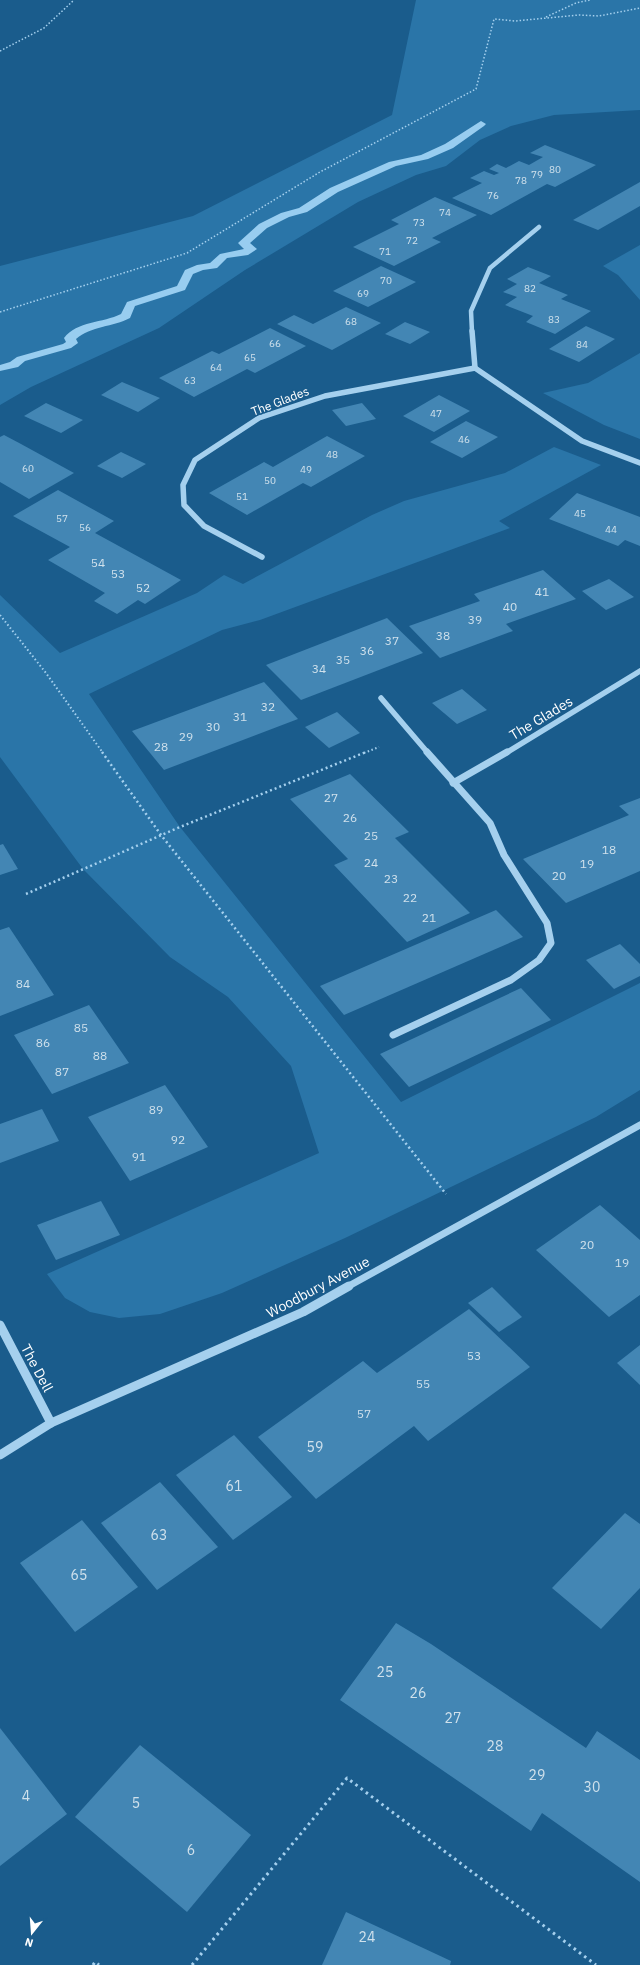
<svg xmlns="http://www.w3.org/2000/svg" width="640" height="1965" font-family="'IBM Plex Sans',sans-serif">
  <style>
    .green { fill: #2a75a8 }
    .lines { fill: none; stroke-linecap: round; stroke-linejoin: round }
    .stream { fill: #98cdf0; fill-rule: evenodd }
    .building { fill: #4386b4 }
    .path-far3 { stroke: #a5d0ee; stroke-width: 1.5; stroke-dasharray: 1.5 2; stroke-linecap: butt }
    .path-far2 { stroke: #a5d0ee; stroke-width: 2; stroke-dasharray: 1.5 2.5; stroke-linecap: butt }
    .path-far1 { stroke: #a5d0ee; stroke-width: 2.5; stroke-dasharray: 2 3; stroke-linecap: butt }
    .path { stroke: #a5d0ee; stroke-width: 3; stroke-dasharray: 2.5 4; stroke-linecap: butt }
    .minor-far3 { stroke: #a5d0ee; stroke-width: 4.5 }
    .minor-far2 { stroke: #a5d0ee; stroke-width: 5.5 }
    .minor-far1 { stroke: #a5d0ee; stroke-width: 7 }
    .minor { stroke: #a5d0ee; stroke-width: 9 }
    .labels { text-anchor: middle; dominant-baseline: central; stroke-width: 3; stroke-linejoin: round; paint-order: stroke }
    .far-number-label { font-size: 10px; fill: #d0e1ec }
    .far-street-label { font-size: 12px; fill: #fff; stroke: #1a5c8c }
    .number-label { font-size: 12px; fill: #d0e1ec }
    .street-label { font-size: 14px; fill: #fff; stroke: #1a5c8c }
    .near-number-label { font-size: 14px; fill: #d0e1ec }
  </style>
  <rect width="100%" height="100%" fill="#1a5c8c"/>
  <g class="green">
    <polygon points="416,0 640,0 640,110 554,115 511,126 480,140 446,166 416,175 358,202 245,270 159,328 31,387 0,405 0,266 193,216 392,115"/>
    <polygon points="640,245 640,300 618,275 603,266"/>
    <polygon points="640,353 640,439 604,425 543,393 588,383"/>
    <polygon points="554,447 601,465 499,521 510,528 260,620 222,630 89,694 180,827 401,1102 640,983 640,1090 596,1117 345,1238 222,1293 160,1314 119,1318 90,1312 65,1298 47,1274 319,1153 291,1066 228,997 170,957 83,869 0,757 0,595 60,653 197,593 224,575 243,584 372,515 404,501 505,473"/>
  </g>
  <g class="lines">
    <path class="stream" d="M481 121 486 124 484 126 453 148 428 159 396 166 338 192 307 212 289 217 267 228 250 243 257 249 248 255 227 258 217 268 203 270 193 274 185 290 135 306 130 318C113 327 91 326 76 339L78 343 71 348 25 361 18 367 0 371V365L10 362 17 357 63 344 66 342 64 338C77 321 103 323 121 314L127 302 177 286 185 270 197 265 210 263 220 254 244 249 238 243 259 224 281 213 299 208 330 188 389 162 421 155 445 144Z"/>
  </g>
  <g class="building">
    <polygon points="545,145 596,165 555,187 547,184 491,215 452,198 482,183 470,178 484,171 494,175 499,173 489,169 497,164 506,168 519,161 529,165 543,157 530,153"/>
    <polygon points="640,182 640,206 598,230 573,220"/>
    <polygon points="435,197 477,215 432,238 441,242 394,266 353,247 399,224 391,220"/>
    <polygon points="381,266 416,282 368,307 333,291"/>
    <polygon points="528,267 551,276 539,283 568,295 561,299 591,311 555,334 526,322 533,316 505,305 517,297 503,292 517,284 507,279"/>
    <polygon points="346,307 381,323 332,350 277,324 294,315 313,324"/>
    <polygon points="405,322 430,332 410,344 385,334"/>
    <polygon points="586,326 615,339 579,362 549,349"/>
    <polygon points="270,328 306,346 255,373 247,369 194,397 159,378 212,351 219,354"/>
    <polygon points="122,382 160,398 138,412 101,395"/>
    <polygon points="439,395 470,411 434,432 403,416"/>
    <polygon points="46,403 83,420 61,433 24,416"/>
    <polygon points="362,403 376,419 346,426 332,410"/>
    <polygon points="466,421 498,437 462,458 430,442"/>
    <polygon points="4,435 21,444 74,473 29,499 0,482 0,437"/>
    <polygon points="327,436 365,456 311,487 303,483 247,515 209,493 264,462 273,467"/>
    <polygon points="121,452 146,464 122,478 97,466"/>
    <polygon points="58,490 114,521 95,533 181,580 145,604 138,600 117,614 94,601 105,593 48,560 70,547 13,516"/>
    <polygon points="577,493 640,517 640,546 625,540 618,546 549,519"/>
    <polygon points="543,570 576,599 506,624 513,631 440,658 409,626 480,601 474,594"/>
    <polygon points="609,579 634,597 606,610 582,591"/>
    <polygon points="387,618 423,653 301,700 266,665"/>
    <polygon points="264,682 298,719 164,770 132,731"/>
    <polygon points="462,689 487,710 457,724 432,703"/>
    <polygon points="337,712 360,733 329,748 305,727"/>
    <polygon points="350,774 409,832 395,838 470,913 407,942 334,865 348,859 290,799"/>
    <polygon points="640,798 640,871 566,903 523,859 629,815 619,806"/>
    <polygon points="3,844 18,869 0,875 0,845"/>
    <polygon points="496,910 523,937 344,1015 320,986"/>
    <polygon points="9,927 54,995 0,1016 0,930"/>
    <polygon points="620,944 640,964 640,976 614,989 586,960"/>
    <polygon points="521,988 551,1020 409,1087 380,1054"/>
    <polygon points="89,1005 129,1063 52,1094 14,1035"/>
    <polygon points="165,1085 208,1147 130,1181 88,1117"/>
    <polygon points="42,1109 59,1141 0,1163 0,1124"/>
    <polygon points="101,1201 120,1235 56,1260 37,1225"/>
    <polygon points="600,1205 640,1240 640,1295 609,1317 536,1250"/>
    <polygon points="492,1287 522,1317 499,1332 468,1303"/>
    <polygon points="469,1309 530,1367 428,1441 414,1426 316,1499 258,1437 363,1361 377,1373"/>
    <polygon points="640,1345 640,1385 617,1363"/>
    <polygon points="234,1435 292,1497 233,1540 176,1475"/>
    <polygon points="160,1482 218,1547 157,1590 101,1523"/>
    <polygon points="625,1513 640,1524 640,1588 601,1629 552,1588"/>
    <polygon points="82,1520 138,1587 75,1632 20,1563"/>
    <polygon points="396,1623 431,1644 586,1748 597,1731 640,1760 640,1882 542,1813 531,1831 340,1700"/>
    <polygon points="0,1728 67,1814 0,1866"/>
    <polygon points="140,1745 251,1835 187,1912 75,1817"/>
    <polygon points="346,1912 451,1961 450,1965 322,1965"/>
  </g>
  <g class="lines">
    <g class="path-far3">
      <polyline points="546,17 576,3 590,0"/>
      <polyline points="0,51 44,28 74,0"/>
      <polyline points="0,312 187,253 320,172 476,89 494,19 515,21 579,15 599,16 640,8"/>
    </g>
    <g class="path-far2">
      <polyline points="0,615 46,673 103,753"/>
      <polyline points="364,753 379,747"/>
    </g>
    <g class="path-far1">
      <polyline points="102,752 161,835 446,1194"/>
      <polyline points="26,894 180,827 366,752"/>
    </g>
    <g class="path">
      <polyline points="93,1965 95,1962 99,1965"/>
      <polyline points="192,1965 347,1778 596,1965"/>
    </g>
    <polyline class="minor-far3" points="472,332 471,311 490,268 539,227"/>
    <g class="minor-far2">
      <polyline points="472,331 475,368"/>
      <polyline points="262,557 204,526 184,505 183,485 195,460 259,418 325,396 475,368 582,441 640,463"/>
      <polyline points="381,698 428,753"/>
      <polyline points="506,753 640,671"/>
    </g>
    <g class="minor-far1">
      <polyline points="453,783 507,752"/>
      <polyline points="393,1035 511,980 539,960 551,943 547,923 504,855 490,823 427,752"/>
      <polyline points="347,1287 640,1125"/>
    </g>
    <g class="minor">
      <polyline points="0,1325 51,1423"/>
      <polyline points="0,1455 51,1423 303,1312 349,1286"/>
    </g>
  </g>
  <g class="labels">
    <g class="far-number-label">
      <text x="555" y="169">80</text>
      <text x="537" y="174">79</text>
      <text x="521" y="180">78</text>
      <text x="493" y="195">76</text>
      <text x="445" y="212">74</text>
      <text x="419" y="222">73</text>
      <text x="412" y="240">72</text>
      <text x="385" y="251">71</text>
      <text x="386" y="280">70</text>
      <text x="530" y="288">82</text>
      <text x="363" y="293">69</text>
      <text x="554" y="319">83</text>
      <text x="351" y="321">68</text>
      <text x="275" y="343">66</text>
      <text x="582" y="344">84</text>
      <text x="250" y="357">65</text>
      <text x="216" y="367">64</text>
      <text x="190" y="380">63</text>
      <text x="436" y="413">47</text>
      <text x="464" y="439">46</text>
      <text x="332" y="454">48</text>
      <text x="28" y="468">60</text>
      <text x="306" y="469">49</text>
      <text x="270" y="480">50</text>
      <text x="242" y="496">51</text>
      <text x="580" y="513">45</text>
      <text x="62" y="518">57</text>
      <text x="85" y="527">56</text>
      <text x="611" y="529">44</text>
    </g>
    <g class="far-street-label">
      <text transform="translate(280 401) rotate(-21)">The Glades</text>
    </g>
    <g class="number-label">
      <text x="98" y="562">54</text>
      <text x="118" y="573">53</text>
      <text x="143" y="587">52</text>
      <text x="542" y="591">41</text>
      <text x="510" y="606">40</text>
      <text x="475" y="619">39</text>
      <text x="443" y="635">38</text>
      <text x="392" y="640">37</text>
      <text x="367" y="650">36</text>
      <text x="343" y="659">35</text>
      <text x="319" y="668">34</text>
      <text x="268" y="706">32</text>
      <text x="240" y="716">31</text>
      <text x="213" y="726">30</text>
      <text x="186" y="736">29</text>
      <text x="161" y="746">28</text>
      <text x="331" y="797">27</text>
      <text x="350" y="817">26</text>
      <text x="371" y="835">25</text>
      <text x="609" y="849">18</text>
      <text x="371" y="862">24</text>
      <text x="587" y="863">19</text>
      <text x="559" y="875">20</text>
      <text x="391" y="878">23</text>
      <text x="410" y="897">22</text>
      <text x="429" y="917">21</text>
      <text x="23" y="983">84</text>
      <text x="81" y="1027">85</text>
      <text x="43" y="1042">86</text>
      <text x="100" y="1055">88</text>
      <text x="62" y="1071">87</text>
      <text x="156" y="1109">89</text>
      <text x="178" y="1139">92</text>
      <text x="139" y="1156">91</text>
      <text x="587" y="1244">20</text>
      <text x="622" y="1262">19</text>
      <text x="474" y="1355">53</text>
      <text x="423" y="1383">55</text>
      <text x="364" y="1413">57</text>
    </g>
    <g class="street-label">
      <text transform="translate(541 718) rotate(-31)">The Glades</text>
      <text transform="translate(318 1287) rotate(-28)">Woodbury Avenue</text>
      <text transform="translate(37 1368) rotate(62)">The Dell</text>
    </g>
    <g class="near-number-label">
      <text x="315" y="1447">59</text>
      <text x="234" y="1486">61</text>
      <text x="159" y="1535">63</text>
      <text x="79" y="1575">65</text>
      <text x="385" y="1672">25</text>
      <text x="418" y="1693">26</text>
      <text x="453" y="1718">27</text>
      <text x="495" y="1746">28</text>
      <text x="537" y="1775">29</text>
      <text x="592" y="1787">30</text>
      <text x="26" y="1796">4</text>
      <text x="136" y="1803">5</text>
      <text x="191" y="1850">6</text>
      <text x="367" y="1937">24</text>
    </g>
  </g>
  <g transform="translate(32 1933) rotate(197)" stroke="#1a5c8c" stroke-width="3" paint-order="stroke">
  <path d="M0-3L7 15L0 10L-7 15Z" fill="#ffffff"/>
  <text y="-6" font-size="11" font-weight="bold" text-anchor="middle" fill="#ffffff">N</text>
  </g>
</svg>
